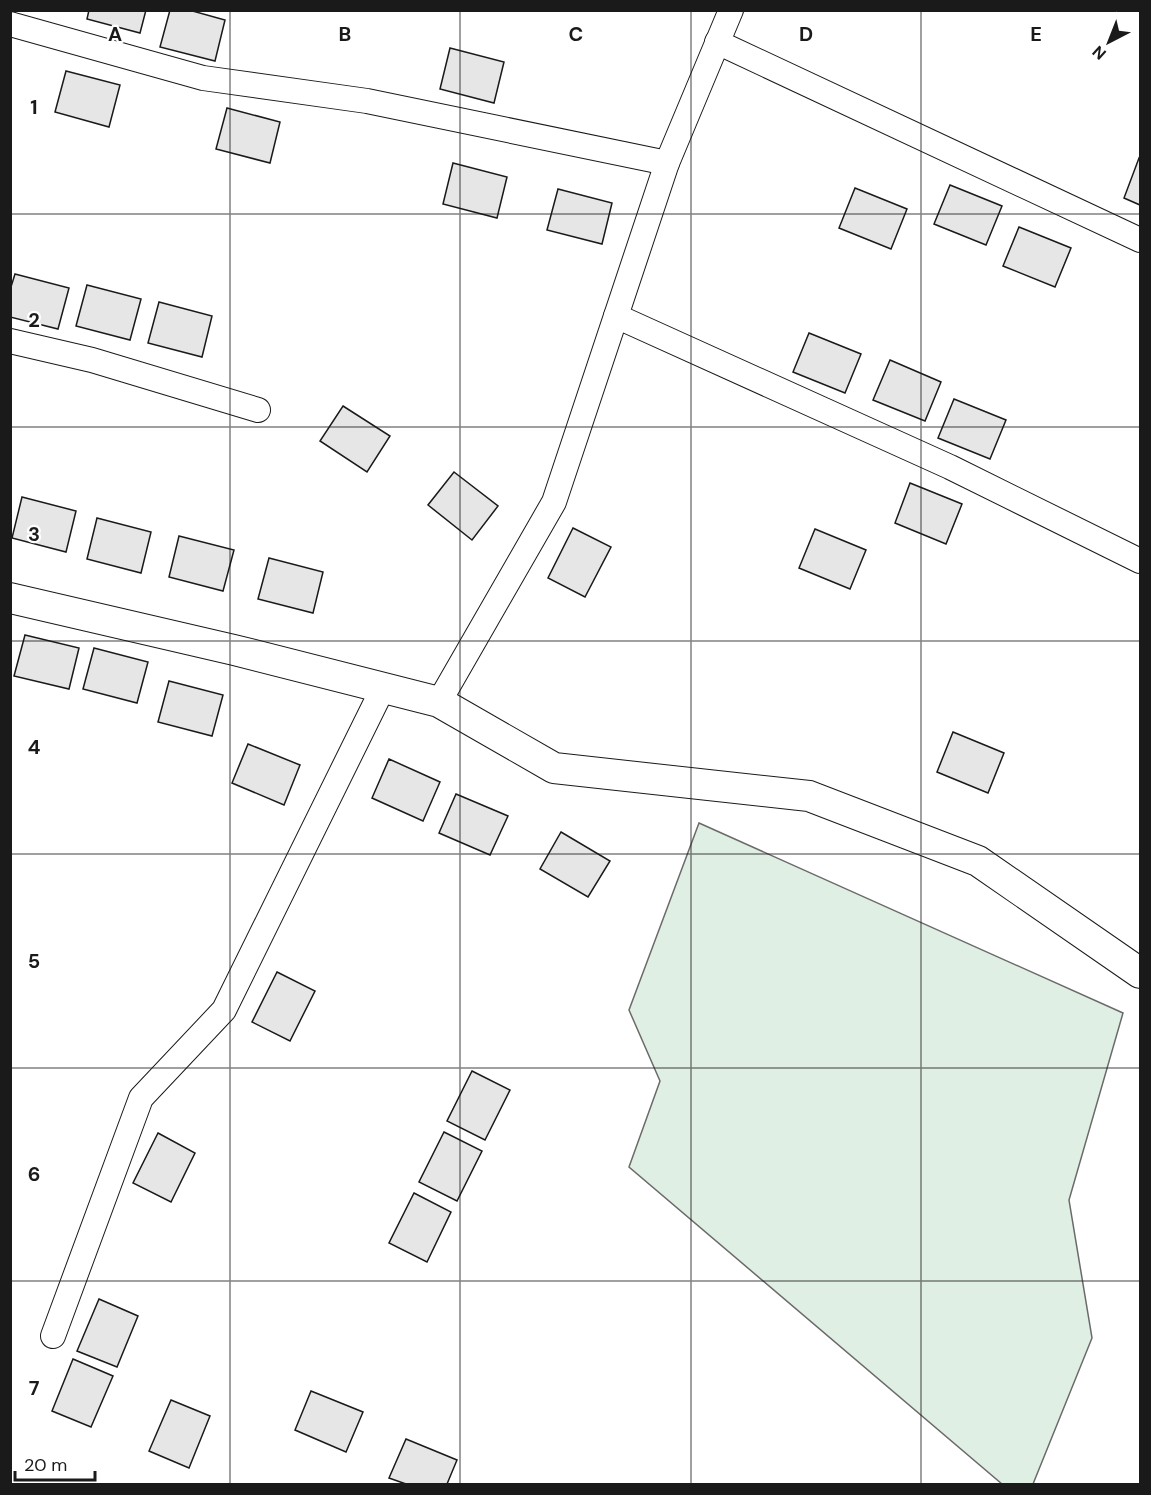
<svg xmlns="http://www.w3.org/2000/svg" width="1151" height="1495" font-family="'DM Sans',sans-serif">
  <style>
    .green { fill: #e0efe3; stroke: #6a6a6a; stroke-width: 1.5 }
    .building { fill: #e6e6e6; stroke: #1a1a1a; stroke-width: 1.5 }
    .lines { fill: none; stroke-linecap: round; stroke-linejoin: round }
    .minor-casing { stroke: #1a1a1a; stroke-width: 26 }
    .tertiary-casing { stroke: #1a1a1a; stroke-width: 32 }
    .minor { stroke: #fff; stroke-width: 24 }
    .tertiary { stroke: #fff; stroke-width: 30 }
    .grid { fill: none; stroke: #1a1a1a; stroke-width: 1.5; stroke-opacity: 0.55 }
    .grid-label { font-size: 20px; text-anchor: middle; font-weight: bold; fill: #1a1a1a; stroke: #fff; stroke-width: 4.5; stroke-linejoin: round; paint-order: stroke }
  </style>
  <rect width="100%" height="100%" fill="#fff"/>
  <polygon class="green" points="699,823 1123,1013 1069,1200 1092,1338 1033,1484 1002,1484 629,1167 660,1081 629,1010"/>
  <g class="building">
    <polygon points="89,10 146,10 140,33 87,19"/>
    <polygon points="170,10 189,10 225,20 215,61 160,47"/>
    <polygon points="450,48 504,62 494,103 440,89"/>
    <polygon points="66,71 120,85 109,127 55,112"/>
    <polygon points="227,108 280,122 270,163 216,149"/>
    <polygon points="1139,158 1140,159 1140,205 1124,198"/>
    <polygon points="453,163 507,177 497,218 443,204"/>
    <polygon points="950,185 1002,206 986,245 934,224"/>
    <polygon points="855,188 907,209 891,249 839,228"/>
    <polygon points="558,189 612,203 602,244 547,230"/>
    <polygon points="1019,227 1071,248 1055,287 1003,266"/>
    <polygon points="15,274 69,288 58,329 10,317 10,290"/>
    <polygon points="87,285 141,299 130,340 76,326"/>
    <polygon points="159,302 212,316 202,357 148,343"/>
    <polygon points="809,333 861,354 845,393 793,372"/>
    <polygon points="890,360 941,382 925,421 873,400"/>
    <polygon points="954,399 1006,420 990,459 938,438"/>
    <polygon points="343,406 390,436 367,472 320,441"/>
    <polygon points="454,472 498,506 472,540 428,505"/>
    <polygon points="910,483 962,504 946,544 895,523"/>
    <polygon points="22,497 76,511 66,552 12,538"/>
    <polygon points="97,518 151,532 141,573 87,559"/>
    <polygon points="573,528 611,547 585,597 548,578"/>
    <polygon points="815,529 866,550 850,589 799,568"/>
    <polygon points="179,536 234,550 223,591 169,577"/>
    <polygon points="269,558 323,572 313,613 258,599"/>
    <polygon points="25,635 79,648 69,689 14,676"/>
    <polygon points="94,648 148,662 137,703 83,689"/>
    <polygon points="169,681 223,695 212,736 158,722"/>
    <polygon points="953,732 1004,753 988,793 937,772"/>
    <polygon points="248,744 300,765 284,805 232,783"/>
    <polygon points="389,759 440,782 423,821 372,798"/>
    <polygon points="456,794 508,816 490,855 439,833"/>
    <polygon points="561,832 610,861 588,897 540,869"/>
    <polygon points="277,972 315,991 290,1041 252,1022"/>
    <polygon points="472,1071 510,1090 485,1140 447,1121"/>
    <polygon points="444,1132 482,1151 457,1201 419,1182"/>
    <polygon points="158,1133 195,1153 171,1202 133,1183"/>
    <polygon points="414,1193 451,1212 427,1262 389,1243"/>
    <polygon points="99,1299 138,1316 117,1367 77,1351"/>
    <polygon points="73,1359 113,1376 91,1427 52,1411"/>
    <polygon points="311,1391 363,1412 346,1452 295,1430"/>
    <polygon points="171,1400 210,1416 189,1468 149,1451"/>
    <polygon points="406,1439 457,1460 447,1484 406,1484 389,1478"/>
  </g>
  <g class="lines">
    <g class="minor-casing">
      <g id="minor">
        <polyline points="10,24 203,78 367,101 667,163"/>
        <polyline points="717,42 1140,240"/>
        <polyline points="616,316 950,467 1140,561"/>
        <polyline points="10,341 92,360 258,410"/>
        <polyline points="439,702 554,502 667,163 731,10"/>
        <polyline points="53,1336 141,1098 224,1010 383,688"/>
      </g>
    </g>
    <g class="tertiary-casing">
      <polyline id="tertiary" points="10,598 234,650 439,702 554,768 809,796 978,861 1140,973"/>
    </g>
    <use href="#minor" class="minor"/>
    <use href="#tertiary" class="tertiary"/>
  </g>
  <path class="grid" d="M230 10V1484M460 10V1484M691 10V1484M921 10V1484M10 214H1140M10 427H1140M10 641H1140M10 854H1140M10 1068H1140M10 1281H1140"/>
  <g class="grid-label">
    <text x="115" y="41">A</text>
    <text x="345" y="41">B</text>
    <text x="576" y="41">C</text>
    <text x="806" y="41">D</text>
    <text x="1036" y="41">E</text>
    <text x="34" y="114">1</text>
    <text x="34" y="327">2</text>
    <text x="34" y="541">3</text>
    <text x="34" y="754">4</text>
    <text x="34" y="968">5</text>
    <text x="34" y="1181">6</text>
    <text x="34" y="1395">7</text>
  </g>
  <rect width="1151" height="1495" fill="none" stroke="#1a1a1a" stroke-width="24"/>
  <g transform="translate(1109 42) rotate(222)" stroke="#ffffff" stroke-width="4.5" paint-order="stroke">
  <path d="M0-4.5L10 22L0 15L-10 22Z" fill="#1a1a1a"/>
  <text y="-9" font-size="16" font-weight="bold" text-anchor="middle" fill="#1a1a1a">N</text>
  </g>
  <path d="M15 1471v9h80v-9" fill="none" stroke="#1a1a1a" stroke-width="3"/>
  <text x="24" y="1471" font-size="18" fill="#1a1a1a" stroke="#ffffff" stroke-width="4.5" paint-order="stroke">20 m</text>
</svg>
